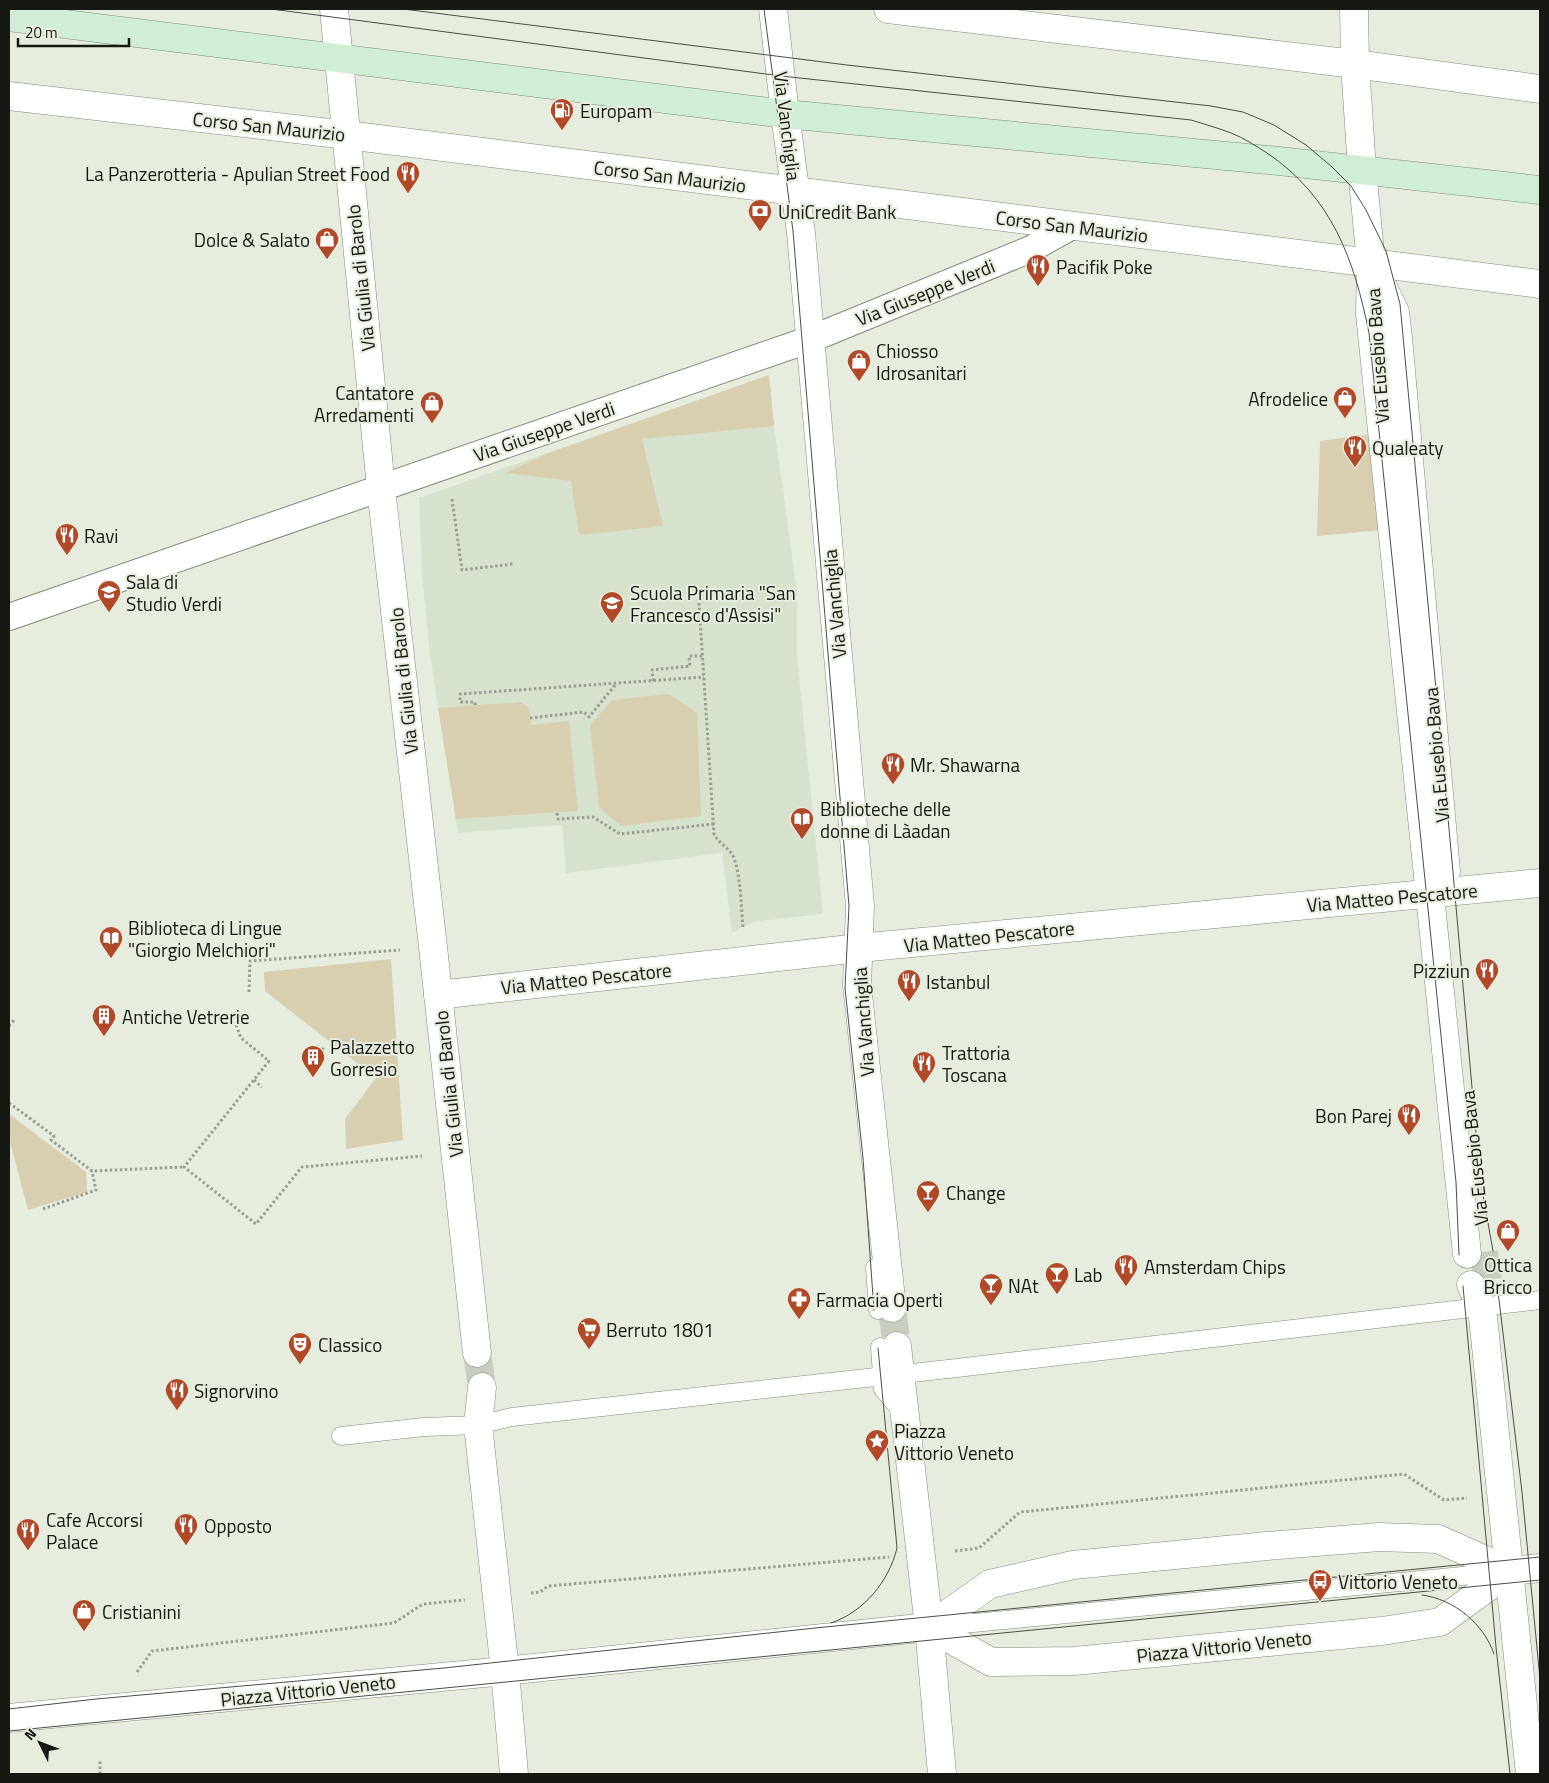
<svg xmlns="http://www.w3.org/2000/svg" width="1549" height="1783" font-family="'Titillium Web',sans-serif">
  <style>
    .built { fill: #d7e2cd }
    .green { fill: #d8cfb1 }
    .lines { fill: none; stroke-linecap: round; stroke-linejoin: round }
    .minor-tunnel { stroke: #c7cdc0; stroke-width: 28; stroke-dasharray: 28 14; stroke-linecap: butt }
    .tertiary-tunnel { stroke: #c7cdc0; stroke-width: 28; stroke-dasharray: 28 14; stroke-linecap: butt }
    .service-casing { stroke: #83897c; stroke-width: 19 }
    .pedestrian-casing { stroke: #83897c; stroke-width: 28 }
    .minor-casing { stroke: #83897c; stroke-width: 29 }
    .tertiary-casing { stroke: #83897c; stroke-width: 29 }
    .secondary-casing { stroke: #83897c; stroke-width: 29 }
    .path { stroke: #989e92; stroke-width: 3; stroke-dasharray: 2.5 2.5; stroke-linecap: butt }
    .service { stroke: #fff; stroke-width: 18 }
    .pedestrian { stroke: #fff; stroke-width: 26 }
    .minor { stroke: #fff; stroke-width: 28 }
    .tertiary { stroke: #fff; stroke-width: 28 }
    .secondary { stroke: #d0eed5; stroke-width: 28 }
    .tram { stroke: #4a4e47; stroke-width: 1 }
    .labels { text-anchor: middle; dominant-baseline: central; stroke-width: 4; stroke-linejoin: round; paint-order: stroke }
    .poi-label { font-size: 19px; fill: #151813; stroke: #e6edde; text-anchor: start }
    .street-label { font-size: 19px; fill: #151813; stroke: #e6edde }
  </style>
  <rect width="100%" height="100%" fill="#e6edde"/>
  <polygon class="built" points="769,375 774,426 797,592 797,656 823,914 752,922 732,933 722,853 566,873 562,825 458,833 430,655 422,576 419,498"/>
  <g class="green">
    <polygon points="769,375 774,426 642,439 663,526 579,535 571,481 505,473 549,453"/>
    <polygon points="1385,432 1392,529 1317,536 1320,441"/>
    <polygon points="669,694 697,713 701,816 621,826 599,807 590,725 612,700"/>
    <polygon points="520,702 529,708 531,725 569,721 578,811 456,819 438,708"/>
    <polygon points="391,959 403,1140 346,1149 345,1119 376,1078 265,991 264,972"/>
    <polygon points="9,1114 86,1172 87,1192 28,1210 9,1138"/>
  </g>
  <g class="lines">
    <g class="minor-tunnel">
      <polyline points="1484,1252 1488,1283"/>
      <polyline points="477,1353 482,1387"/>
    </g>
    <polyline class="tertiary-tunnel" points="892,1308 897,1346"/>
    <g class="service-casing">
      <g id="service">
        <polyline points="875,1268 878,1310"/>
        <polyline points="880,1347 883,1389 904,1414"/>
        <polyline points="341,1436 424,1427 478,1425 512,1417 948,1369 1540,1300"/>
        <polyline points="932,1627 1504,1572"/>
      </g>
    </g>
    <g class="pedestrian-casing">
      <polyline id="pedestrian" points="9,617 811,339 1031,249 1072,226"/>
    </g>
    <g class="minor-casing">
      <g id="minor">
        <polyline points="334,9 381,488 433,947 477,1353"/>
        <polyline points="888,9 1355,64 1540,89"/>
        <polyline points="1354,9 1355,64 1362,170 1371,263 1370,314 1467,1254"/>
        <polyline points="9,96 347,135 1540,284"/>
        <polyline points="1373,267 1395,312 1398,338 1446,871"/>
        <polyline points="438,995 859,948 1540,883"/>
        <polyline points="1471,1285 1482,1307 1530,1774"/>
        <polyline points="482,1387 478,1425 505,1671 514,1774"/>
        <polyline points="929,1627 942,1774"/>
      </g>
    </g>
    <g class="tertiary-casing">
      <g id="tertiary">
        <polyline points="773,9 785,114 801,233 860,906 857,985 892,1308"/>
        <polyline points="897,1346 929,1627"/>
        <polyline points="929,1627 991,1662 1074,1661 1382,1631 1440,1622 1510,1571 1540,1568"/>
        <polyline points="9,1718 505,1671 929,1627 990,1584 1073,1565 1267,1546 1379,1537 1438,1539 1510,1571"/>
      </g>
    </g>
    <g class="secondary-casing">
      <polyline id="secondary" points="9,17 785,114 1279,161 1540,190"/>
    </g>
    <g class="path">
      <polyline points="452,499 462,570 513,564"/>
      <path d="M699 603 714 834C719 844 730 848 734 858 741 878 741 906 743 928"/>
      <polyline points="653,681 652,670 690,666 689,656 703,656"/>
      <polyline points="475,705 475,702 460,702 460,694 704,677"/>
      <polyline points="530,718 584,712 589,717 616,684"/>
      <polyline points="557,813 558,819 593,817 620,834 714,824"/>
      <polyline points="249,992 250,961 400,950"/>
      <polyline points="236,1025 241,1038 269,1061 184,1167 256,1224 302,1167 422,1156"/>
      <polyline points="9,1026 14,1020"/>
      <polyline points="322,1050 324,1047"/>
      <polyline points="254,1080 262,1087"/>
      <polyline points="9,1103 54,1136 51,1140 92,1171 184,1167"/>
      <polyline points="43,1209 96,1190 92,1171"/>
      <polyline points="955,1551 979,1548 1020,1512 1404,1474 1444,1500 1467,1498"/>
      <polyline points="531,1593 540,1592 548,1586 889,1557"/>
      <polyline points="137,1672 152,1651 394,1623 423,1604 465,1600"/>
      <polyline points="100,1774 100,1759"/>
    </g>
    <use href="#service" class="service"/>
    <use href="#pedestrian" class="pedestrian"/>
    <use href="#minor" class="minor"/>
    <use href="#tertiary" class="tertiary"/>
    <use href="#secondary" class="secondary"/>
    <g class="tram">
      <path d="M271 9 781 76 1191 120C1204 124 1218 128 1231 133 1244 138 1256 146 1267 153 1332 197 1354 259 1369 333L1456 1182 1459 1255"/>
      <polyline points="403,9 847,65 1211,106 1243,112 1274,125 1306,145 1331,166 1351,186 1366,210 1386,251 1400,304 1452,861 1480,1178 1493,1251"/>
      <polyline points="764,9 793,231 849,906 845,988 863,1158 874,1310"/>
      <polyline points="1497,1283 1522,1492 1540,1679"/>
      <polyline points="1463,1286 1496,1647 1510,1774"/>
      <path d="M1422 1595C1454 1599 1484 1624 1494 1654"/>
      <path d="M831 1623C864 1612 889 1581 897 1548L878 1348"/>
      <polyline points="9,1709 96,1699 444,1668 815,1628 1540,1557"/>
      <polyline points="9,1731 1540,1580"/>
    </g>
  </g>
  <defs>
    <g id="fuel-pin" transform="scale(1.25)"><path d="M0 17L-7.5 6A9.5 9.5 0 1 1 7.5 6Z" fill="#b14928" stroke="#e6edde"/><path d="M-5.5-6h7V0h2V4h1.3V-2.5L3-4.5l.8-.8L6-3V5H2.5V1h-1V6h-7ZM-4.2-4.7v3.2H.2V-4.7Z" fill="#fff"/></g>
    <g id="restaurant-pin" transform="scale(1.25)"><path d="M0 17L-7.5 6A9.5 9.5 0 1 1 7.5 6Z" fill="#b14928" stroke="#e6edde"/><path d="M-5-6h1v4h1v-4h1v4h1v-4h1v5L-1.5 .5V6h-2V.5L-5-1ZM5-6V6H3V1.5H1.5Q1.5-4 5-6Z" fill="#fff"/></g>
    <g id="bank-pin" transform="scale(1.25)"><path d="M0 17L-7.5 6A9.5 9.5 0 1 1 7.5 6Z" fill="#b14928" stroke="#e6edde"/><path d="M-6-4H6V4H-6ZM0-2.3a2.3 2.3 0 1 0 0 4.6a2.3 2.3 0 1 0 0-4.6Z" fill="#fff"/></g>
    <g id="shop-pin" transform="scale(1.25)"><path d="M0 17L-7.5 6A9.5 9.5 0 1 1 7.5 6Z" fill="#b14928" stroke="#e6edde"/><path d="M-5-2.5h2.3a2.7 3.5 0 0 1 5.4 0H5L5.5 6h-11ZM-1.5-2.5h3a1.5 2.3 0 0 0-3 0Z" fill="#fff"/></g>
    <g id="university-pin" transform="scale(1.25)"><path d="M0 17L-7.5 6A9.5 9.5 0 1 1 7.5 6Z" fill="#b14928" stroke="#e6edde"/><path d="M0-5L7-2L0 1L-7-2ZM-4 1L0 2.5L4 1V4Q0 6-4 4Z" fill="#fff"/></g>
    <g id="school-pin" transform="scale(1.25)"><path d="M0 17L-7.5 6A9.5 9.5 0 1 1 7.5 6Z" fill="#b14928" stroke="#e6edde"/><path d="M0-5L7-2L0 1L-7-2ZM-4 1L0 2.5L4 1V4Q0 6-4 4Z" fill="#fff"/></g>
    <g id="library-pin" transform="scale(1.25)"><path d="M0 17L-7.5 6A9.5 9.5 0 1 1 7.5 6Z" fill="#b14928" stroke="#e6edde"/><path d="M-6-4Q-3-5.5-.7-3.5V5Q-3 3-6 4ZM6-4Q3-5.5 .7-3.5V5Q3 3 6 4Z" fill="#fff"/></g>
    <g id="building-pin" transform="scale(1.25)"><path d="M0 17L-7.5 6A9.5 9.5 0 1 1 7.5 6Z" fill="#b14928" stroke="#e6edde"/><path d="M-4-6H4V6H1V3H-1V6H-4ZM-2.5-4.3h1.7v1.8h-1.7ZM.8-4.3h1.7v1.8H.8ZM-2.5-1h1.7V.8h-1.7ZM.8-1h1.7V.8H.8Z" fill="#fff"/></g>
    <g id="bar-pin" transform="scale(1.25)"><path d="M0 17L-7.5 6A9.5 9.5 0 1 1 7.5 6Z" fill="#b14928" stroke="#e6edde"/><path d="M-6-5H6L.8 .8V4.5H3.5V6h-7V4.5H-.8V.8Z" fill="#fff"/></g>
    <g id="pharmacy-pin" transform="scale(1.25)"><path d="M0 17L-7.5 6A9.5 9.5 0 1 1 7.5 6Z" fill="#b14928" stroke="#e6edde"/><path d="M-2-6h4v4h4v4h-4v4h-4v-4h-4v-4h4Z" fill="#fff"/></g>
    <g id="supermarket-pin" transform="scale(1.25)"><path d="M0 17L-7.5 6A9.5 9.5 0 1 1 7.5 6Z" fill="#b14928" stroke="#e6edde"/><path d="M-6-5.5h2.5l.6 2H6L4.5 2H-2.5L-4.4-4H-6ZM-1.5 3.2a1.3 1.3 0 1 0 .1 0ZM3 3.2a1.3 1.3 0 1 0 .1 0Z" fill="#fff"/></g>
    <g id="theatre-pin" transform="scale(1.25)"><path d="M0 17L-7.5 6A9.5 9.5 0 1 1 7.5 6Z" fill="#b14928" stroke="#e6edde"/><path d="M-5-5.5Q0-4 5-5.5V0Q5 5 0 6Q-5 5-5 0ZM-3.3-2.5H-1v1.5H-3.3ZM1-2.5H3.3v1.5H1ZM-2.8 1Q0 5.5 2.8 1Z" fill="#fff"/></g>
    <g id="sight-pin" transform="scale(1.25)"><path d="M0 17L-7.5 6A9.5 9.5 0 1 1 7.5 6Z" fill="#b14928" stroke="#e6edde"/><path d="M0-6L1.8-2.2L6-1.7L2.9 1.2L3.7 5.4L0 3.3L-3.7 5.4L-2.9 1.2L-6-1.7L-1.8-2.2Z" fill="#fff"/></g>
    <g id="bus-pin" transform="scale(1.25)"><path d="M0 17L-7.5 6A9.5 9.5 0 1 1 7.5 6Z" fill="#b14928" stroke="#e6edde"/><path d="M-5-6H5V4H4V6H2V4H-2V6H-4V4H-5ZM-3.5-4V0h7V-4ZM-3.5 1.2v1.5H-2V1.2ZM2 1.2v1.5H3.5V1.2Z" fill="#fff"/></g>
  </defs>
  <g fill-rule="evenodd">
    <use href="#fuel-pin" x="562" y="110"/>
    <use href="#restaurant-pin" x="408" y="173"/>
    <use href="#bank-pin" x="760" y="211"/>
    <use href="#shop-pin" x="327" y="239"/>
    <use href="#restaurant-pin" x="1038" y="266"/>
    <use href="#shop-pin" x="859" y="361"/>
    <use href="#shop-pin" x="1345" y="398"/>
    <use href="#shop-pin" x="432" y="403"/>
    <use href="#restaurant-pin" x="1355" y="447"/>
    <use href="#restaurant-pin" x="67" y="535"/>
    <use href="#university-pin" x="109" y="592"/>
    <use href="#school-pin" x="612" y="603"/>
    <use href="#restaurant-pin" x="893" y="764"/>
    <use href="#library-pin" x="802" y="819"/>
    <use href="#library-pin" x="111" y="938"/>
    <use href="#restaurant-pin" x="1487" y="970"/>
    <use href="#restaurant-pin" x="909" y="981"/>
    <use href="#building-pin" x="104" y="1016"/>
    <use href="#building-pin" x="313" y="1057"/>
    <use href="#restaurant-pin" x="924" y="1063"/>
    <use href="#restaurant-pin" x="1409" y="1115"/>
    <use href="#bar-pin" x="928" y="1192"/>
    <use href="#shop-pin" x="1508" y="1231"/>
    <use href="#restaurant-pin" x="1126" y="1266"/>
    <use href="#bar-pin" x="1057" y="1274"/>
    <use href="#bar-pin" x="991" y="1285"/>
    <use href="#pharmacy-pin" x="799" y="1299"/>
    <use href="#supermarket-pin" x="589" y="1329"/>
    <use href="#theatre-pin" x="300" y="1344"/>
    <use href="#restaurant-pin" x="177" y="1390"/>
    <use href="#sight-pin" x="877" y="1441"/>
    <use href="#restaurant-pin" x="186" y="1525"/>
    <use href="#restaurant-pin" x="28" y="1530"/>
    <use href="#bus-pin" x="1320" y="1581"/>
    <use href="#shop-pin" x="84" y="1611"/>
  </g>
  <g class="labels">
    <g class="poi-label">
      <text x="580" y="110">Europam</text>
      <text x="390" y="173" text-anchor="end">La Panzerotteria - Apulian Street Food</text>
      <text x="778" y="211">UniCredit Bank</text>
      <text x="310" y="239" text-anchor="end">Dolce &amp; Salato</text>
      <text x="1056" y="266">Pacifik Poke</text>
      <text x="876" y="350">Chiosso<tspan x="876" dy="22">Idrosanitari</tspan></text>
      <text x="414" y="392" text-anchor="end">Cantatore<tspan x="414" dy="22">Arredamenti</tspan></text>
      <text x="1328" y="398" text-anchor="end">Afrodelice</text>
      <text x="1372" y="447">Qualeaty</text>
      <text x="84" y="535">Ravi</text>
      <text x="126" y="581">Sala di<tspan x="126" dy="22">Studio Verdi</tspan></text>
      <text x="630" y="592">Scuola Primaria "San<tspan x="630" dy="22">Francesco d'Assisi"</tspan></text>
      <text x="910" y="764">Mr. Shawarna</text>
      <text x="820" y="808">Biblioteche delle<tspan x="820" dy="22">donne di Làadan</tspan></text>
      <text x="128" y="927">Biblioteca di Lingue<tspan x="128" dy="22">"Giorgio Melchiori"</tspan></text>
      <text x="1470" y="970" text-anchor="end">Pizziun</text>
      <text x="926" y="981">Istanbul</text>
      <text x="122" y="1016">Antiche Vetrerie</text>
      <text x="330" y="1046">Palazzetto<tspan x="330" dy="22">Gorresio</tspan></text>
      <text x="942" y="1052">Trattoria<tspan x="942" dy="22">Toscana</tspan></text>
      <text x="1392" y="1115" text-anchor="end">Bon Parej</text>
      <text x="946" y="1192">Change</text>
      <text x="1508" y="1264" text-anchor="middle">Ottica<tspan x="1508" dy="22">Bricco</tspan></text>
      <text x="1144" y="1266">Amsterdam Chips</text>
      <text x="1074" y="1274">Lab</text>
      <text x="1008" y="1285">NAt</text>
      <text x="816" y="1299">Farmacia Operti</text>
      <text x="606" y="1329">Berruto 1801</text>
      <text x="318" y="1344">Classico</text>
      <text x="194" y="1390">Signorvino</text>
      <text x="894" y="1430">Piazza<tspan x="894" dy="22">Vittorio Veneto</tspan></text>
      <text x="46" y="1519">Cafe Accorsi<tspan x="46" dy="22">Palace</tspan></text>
      <text x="204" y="1525">Opposto</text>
      <text x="1338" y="1581">Vittorio Veneto</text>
      <text x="102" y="1611">Cristianini</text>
    </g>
    <g class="street-label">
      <text transform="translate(269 126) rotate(6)">Corso San Maurizio</text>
      <text transform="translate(788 126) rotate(83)">Via Vanchiglia</text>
      <text transform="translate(670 176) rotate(7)">Corso San Maurizio</text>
      <text transform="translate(1072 226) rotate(7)">Corso San Maurizio</text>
      <text transform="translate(360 278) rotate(-96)">Via Giulia di Barolo</text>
      <text transform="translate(925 292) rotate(-22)">Via Giuseppe Verdi</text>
      <text transform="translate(1377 356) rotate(-94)">Via Eusebio Bava</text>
      <text transform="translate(544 431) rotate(-19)">Via Giuseppe Verdi</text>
      <text transform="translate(834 604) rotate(-95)">Via Vanchiglia</text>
      <text transform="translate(403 681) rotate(-96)">Via Giulia di Barolo</text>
      <text transform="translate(1436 755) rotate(-95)">Via Eusebio Bava</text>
      <text transform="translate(1392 897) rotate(-5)">Via Matteo Pescatore</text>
      <text transform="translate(989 936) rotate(-6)">Via Matteo Pescatore</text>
      <text transform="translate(586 978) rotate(-6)">Via Matteo Pescatore</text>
      <text transform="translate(863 1022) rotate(-94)">Via Vanchiglia</text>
      <text transform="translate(448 1084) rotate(-96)">Via Giulia di Barolo</text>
      <text transform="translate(1474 1158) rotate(-96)">Via Eusebio Bava</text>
      <text transform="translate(1224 1646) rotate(-6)">Piazza Vittorio Veneto</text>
      <text transform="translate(308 1690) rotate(-6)">Piazza Vittorio Veneto</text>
    </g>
  </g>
  <rect width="1549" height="1783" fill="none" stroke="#151813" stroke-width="20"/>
  <g transform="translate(40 1743) rotate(312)" stroke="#e6edde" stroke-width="4" paint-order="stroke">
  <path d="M0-4L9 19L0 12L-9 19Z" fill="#151813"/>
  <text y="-8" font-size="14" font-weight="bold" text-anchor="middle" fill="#151813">N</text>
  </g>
  <path d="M18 38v8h111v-8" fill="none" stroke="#151813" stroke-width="2.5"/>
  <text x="25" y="38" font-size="15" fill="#151813" stroke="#e6edde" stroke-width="4" paint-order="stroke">20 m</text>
</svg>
